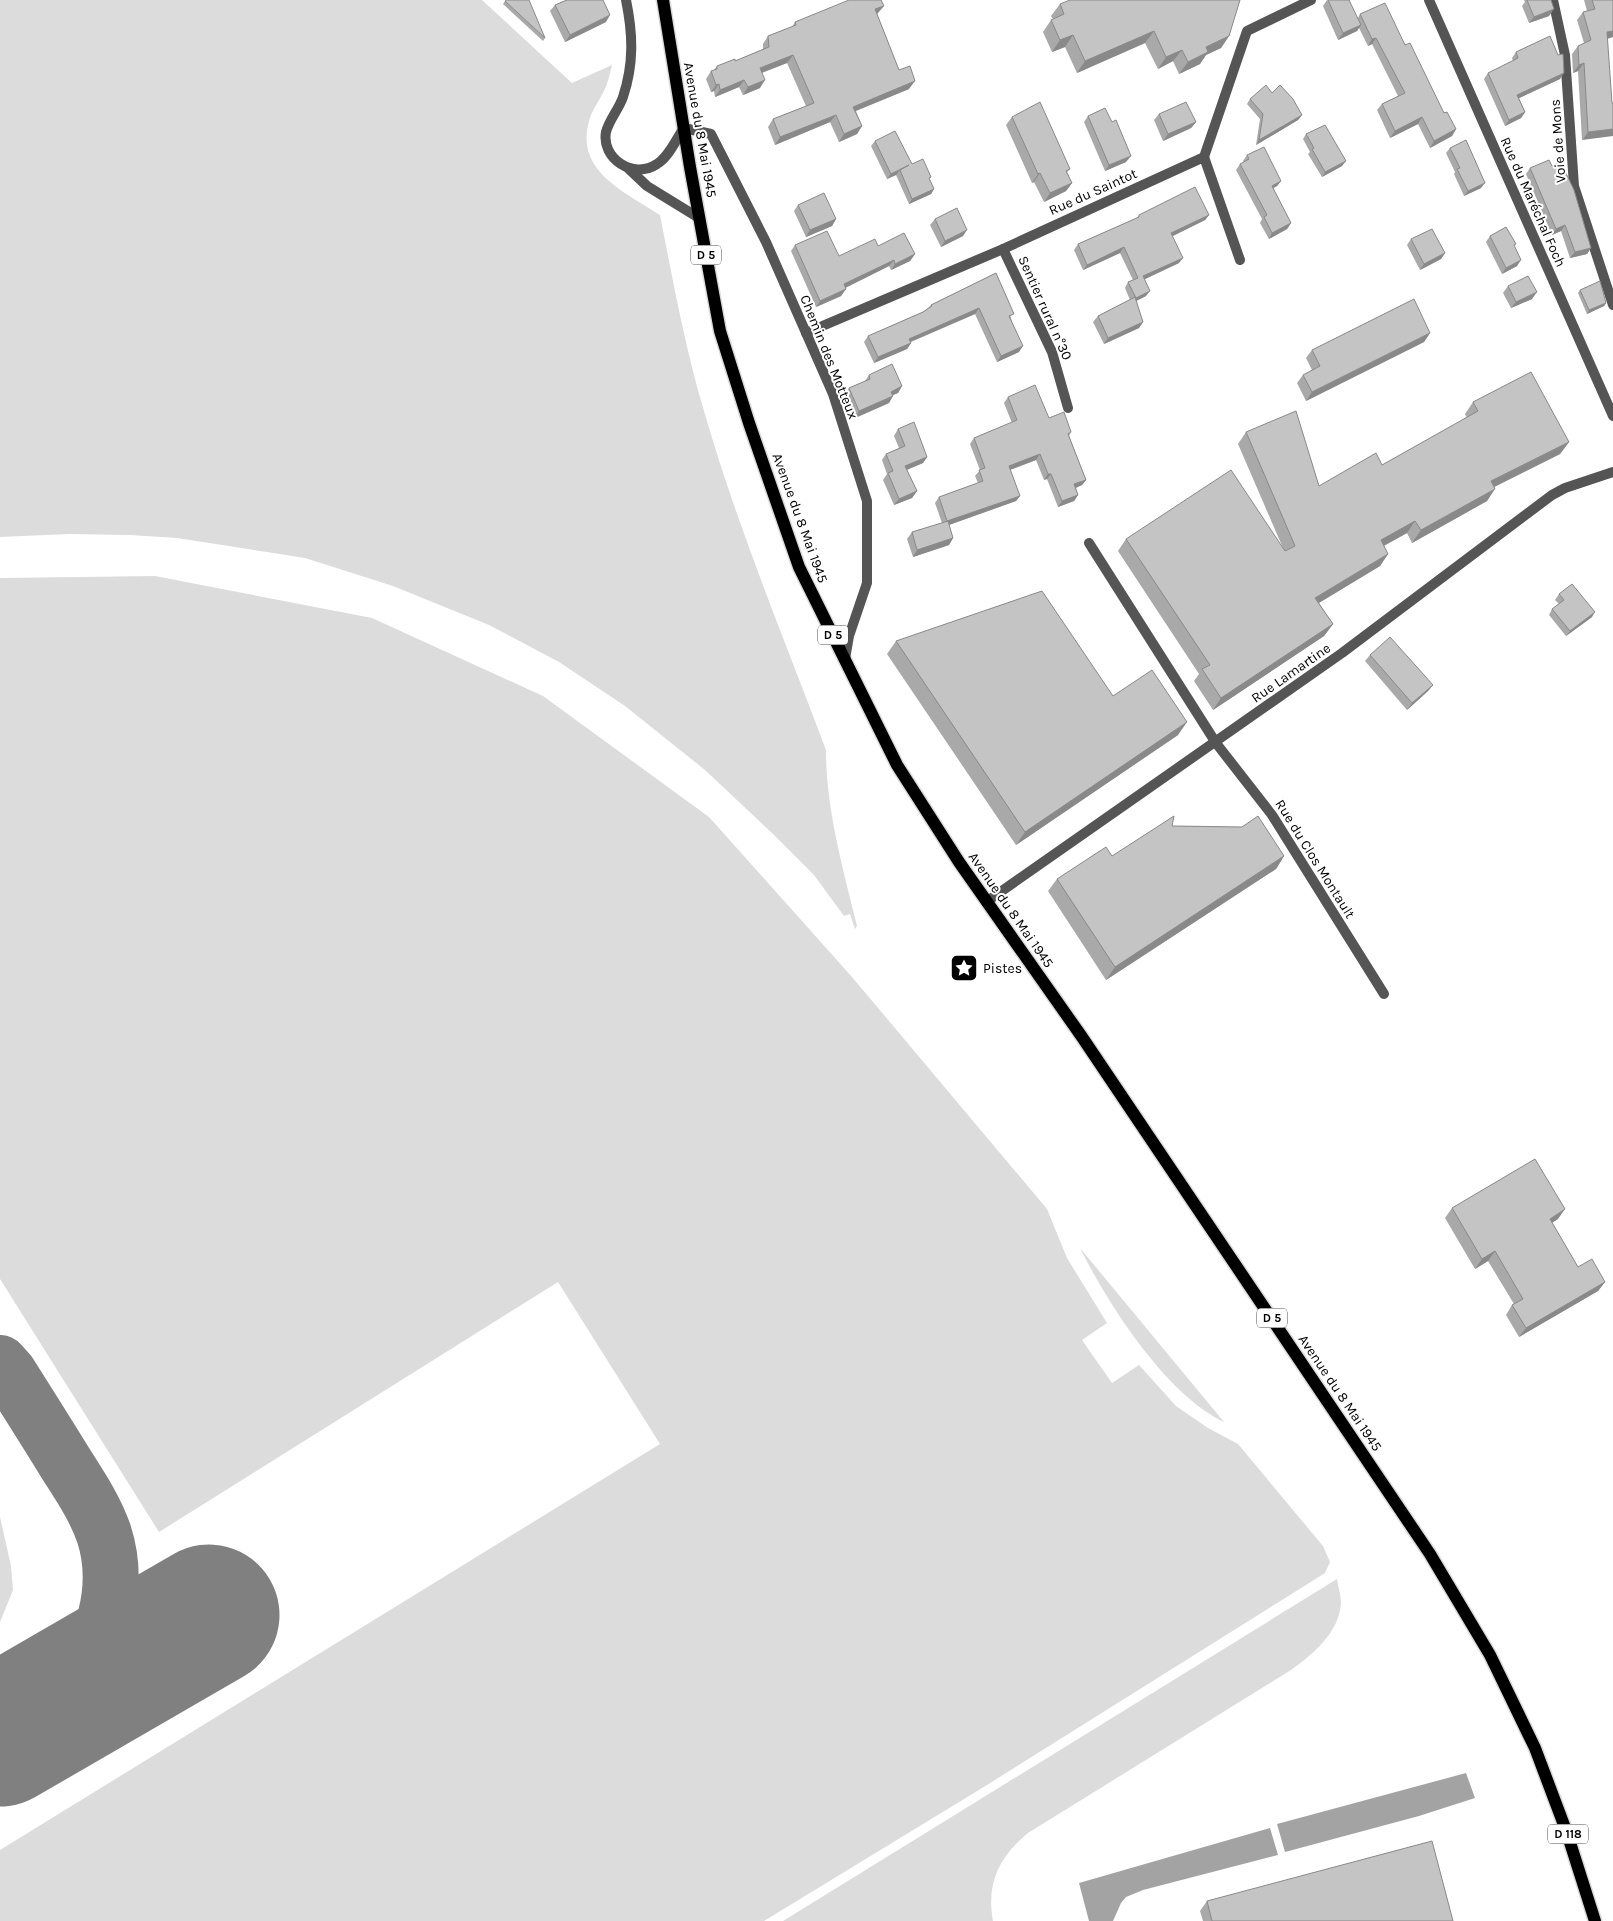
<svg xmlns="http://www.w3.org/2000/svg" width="1613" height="1921" font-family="Karla,sans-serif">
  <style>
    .green { fill: #dcdcdc }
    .water { fill: #a3a3a3 }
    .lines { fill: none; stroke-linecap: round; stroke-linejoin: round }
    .taxiway { stroke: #808080; stroke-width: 56 }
    .runway { stroke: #808080; stroke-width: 141 }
    .primary-casing { stroke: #dbdbdb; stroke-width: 15 }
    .street { stroke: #555; stroke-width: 10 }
    .primary { stroke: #000; stroke-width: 12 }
    .wall { fill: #a9a9a9 }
    .shaded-wall { fill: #898989 }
    .building { fill: #c4c4c4; stroke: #898989 }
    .labels { text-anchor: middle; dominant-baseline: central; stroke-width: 4; stroke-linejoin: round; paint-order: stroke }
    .shield { fill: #fff; stroke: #4c4c4c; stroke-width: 1 }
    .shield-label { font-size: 12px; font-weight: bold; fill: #000 }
    .street-label { font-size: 14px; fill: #000; stroke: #fff }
    .poi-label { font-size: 14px; fill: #000; stroke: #fff; text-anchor: start }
  </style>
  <rect width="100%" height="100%" fill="#fff"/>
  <g class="green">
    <path d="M0 0H482L572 83 612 65C610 73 608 83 604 91 600 99 595 106 591 115 571 169 622 190 660 215 673 281 685 347 704 411 737 526 784 638 826 750 826 810 843 868 857 926L855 929 850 914 844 916 814 875 773 834 705 770 625 706 559 662 489 625 393 586 305 558 177 538 130 535 69 534 0 537Z"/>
    <polygon points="155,576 372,618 543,696 709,817 852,977 1047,1209 1067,1258 1107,1323 1082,1340 1112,1383 1139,1365 1176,1406 1208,1428 1238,1444 1323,1546 1330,1562 1325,1573 987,1785 764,1921 0,1921 0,1850 660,1444 558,1282 159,1532 0,1279 0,578"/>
    <path d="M1080 1248 1224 1422C1166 1395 1108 1304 1080 1248Z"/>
    <polygon points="0,1517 11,1566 13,1590 0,1622"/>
    <path d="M1337 1579C1338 1587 1341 1595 1341 1603 1339 1633 1313 1654 1291 1670L1028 1833C999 1857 986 1883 993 1921H783Z"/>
  </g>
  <g class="water">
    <polygon points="1466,1773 1475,1798 1419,1816 1285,1852 1277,1824"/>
    <polygon points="1270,1828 1278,1855 1143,1890 1126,1897 1121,1903 1113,1921 1089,1921 1079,1883"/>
  </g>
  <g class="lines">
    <path class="taxiway" d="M0 1363 9 1373C28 1403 47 1433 66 1464 80 1486 95 1508 104 1534 121 1587 104 1649 66 1689 52 1705 32 1716 14 1727"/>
    <polyline class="runway" points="0,1736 209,1615"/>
    <g class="primary-casing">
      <polyline id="primary" points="663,0 690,167 720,331 749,423 799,567 897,765 959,862 1082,1037 1430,1554 1490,1655 1535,1748 1567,1833 1595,1921"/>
    </g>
    <g class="street">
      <path d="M626 0C633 34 634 64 623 97 619 109 609 120 606 132 601 158 633 180 657 164 669 157 676 139 684 128L711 134 766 242 833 394 867 501V583L849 636 845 659"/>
      <polyline points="1429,0 1613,416"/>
      <polyline points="1553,0 1565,55 1574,186 1613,305"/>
      <polyline points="1204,157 1240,260"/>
      <polyline points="629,169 647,186 699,218"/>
      <polyline points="1003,249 1052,352 1068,408"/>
      <polyline points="806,333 1003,249 1204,157 1247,31 1311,0"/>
      <polyline points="1089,543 1216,743 1272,815 1384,994"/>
      <polyline points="986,902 1342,653 1552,495 1565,488 1613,472"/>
    </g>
    <use href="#primary" class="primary"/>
  </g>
  <g class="wall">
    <polygon points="566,0 603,0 606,22 565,42 550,11 555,5"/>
    <polygon points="1327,0 1358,18 1360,14 1405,45 1444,113 1456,129 1452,136 1430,148 1418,124 1390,138 1377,110 1382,104 1398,96 1372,44 1368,46 1359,28 1357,31 1338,40 1323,6"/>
    <polygon points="1524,0 1551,0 1549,16 1529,23 1522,6 1525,2"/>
    <polygon points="1584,0 1613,0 1607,39 1612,103 1582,140 1578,71 1573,73 1572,54 1578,46 1584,43 1577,20 1583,12 1587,11"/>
    <polygon points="505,1 545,38 543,41 503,4"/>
    <polygon points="1060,4 1229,36 1221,48 1206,55 1200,64 1179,74 1173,61 1158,69 1145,43 1077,73 1065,47 1052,52 1043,32 1051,20 1053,19 1051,16"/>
    <polygon points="878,13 877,14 899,70 909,89 856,111 862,126 857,134 839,142 830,122 775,145 768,127 773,119 806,106 787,63 762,73 760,88 743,95 739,87 715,97 714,91 711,92 706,79 711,71 714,70 717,66 735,61 763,49 763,44 768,36 792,27 795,22"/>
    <polygon points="1516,52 1560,79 1519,98 1525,112 1521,118 1505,126 1484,79 1488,73 1513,61 1512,58"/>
    <polygon points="1250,99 1302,115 1298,120 1256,145 1260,119 1247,104"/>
    <polygon points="1159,114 1196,122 1191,128 1163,141 1154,120"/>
    <polygon points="1088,116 1126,162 1105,171 1084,122"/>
    <polygon points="1012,117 1070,169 1067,172 1072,183 1066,191 1044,202 1034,182 1032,183 1006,125"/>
    <polygon points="1306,134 1342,166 1322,177 1308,154 1310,152 1303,139"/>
    <polygon points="875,141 912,164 931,177 929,179 934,189 931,194 909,204 896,175 887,179 871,146"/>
    <polygon points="1450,148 1481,188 1464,196 1454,174 1455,172 1446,153"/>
    <polygon points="1247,155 1281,181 1277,186 1273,188 1291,223 1287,229 1269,239 1260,223 1262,219 1236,170 1240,164 1244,162 1243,161"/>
    <polygon points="1552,166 1561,168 1591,248 1587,254 1570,258 1561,231 1552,235 1526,174 1530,168"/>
    <polygon points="798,205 836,219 832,226 806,237 794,211"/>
    <polygon points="1139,215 1209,215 1205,220 1172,236 1179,263 1144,279 1146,296 1136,301 1143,322 1139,328 1104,344 1093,322 1098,316 1130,300 1125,288 1128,282 1133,280 1120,253 1083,270 1074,250 1078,244 1137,218"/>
    <polygon points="935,219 963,236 941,247 930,225"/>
    <polygon points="1490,236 1514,246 1517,266 1502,274 1486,242"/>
    <polygon points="1411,239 1445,253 1441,259 1420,270 1407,245"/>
    <polygon points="795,245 839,256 878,246 915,254 910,261 891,270 889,266 845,288 846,289 841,296 816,307 791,251"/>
    <polygon points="996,273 1011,318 1019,352 997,362 975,314 911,342 911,343 907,349 874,363 864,342 868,336 923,312 928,308 931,305"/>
    <polygon points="1508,286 1532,299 1511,308 1503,293"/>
    <polygon points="1580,290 1606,303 1604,306 1587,314 1578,293"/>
    <polygon points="1430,333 1424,342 1306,401 1297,383 1303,375 1312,370 1306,358 1312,350"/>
    <polygon points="869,375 902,386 898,393 893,395 889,403 855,418 844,395 849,388 865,381"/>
    <polygon points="1008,397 1049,418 1071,432 1069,436 1086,480 1082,485 1076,488 1078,495 1074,501 1058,507 1047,479 1044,480 1036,460 1010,470 1020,496 1016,501 949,525 953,538 949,545 913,557 907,539 912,532 942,523 935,503 939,497 978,483 975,476 980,470 970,444 974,438 1012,423 1004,403"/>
    <polygon points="1473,402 1569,442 1560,454 1494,487 1487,501 1412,543 1407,533 1384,546 1388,554 1380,566 1319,603 1333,624 1324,636 1213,710 1194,681 1199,674 1118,551 1126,539 1283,548 1238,444 1246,432 1319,486 1382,465 1467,418 1465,414"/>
    <polygon points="898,429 927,457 923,463 907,470 917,491 912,498 894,505 883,480 887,474 882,460 886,454 899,448 894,436"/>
    <polygon points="1559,594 1592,617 1566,636 1549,615 1552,609 1559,604 1555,600"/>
    <polygon points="896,641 1113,696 1178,735 1016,845 887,654"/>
    <polygon points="1370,655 1433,685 1428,691 1407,710 1365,661"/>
    <polygon points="1172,826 1242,827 1284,856 1276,869 1106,980 1048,891 1057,879 1112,856"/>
    <polygon points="1452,1208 1558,1219 1552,1223 1578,1267 1605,1282 1598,1291 1519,1337 1506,1315 1512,1305 1514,1304 1488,1261 1475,1269 1445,1218"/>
    <polygon points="1207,1901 1453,1921 1203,1921 1200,1911"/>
  </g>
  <g class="shaded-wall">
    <polygon points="884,6 878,13 870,17 875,9"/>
    <polygon points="1554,9 1549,16 1529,23 1534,17"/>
    <polygon points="610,15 606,22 565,42 570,35"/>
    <polygon points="1361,25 1357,31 1338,40 1343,33"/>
    <polygon points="1154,31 1145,43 1077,73 1085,61"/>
    <polygon points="1613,31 1613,37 1601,41 1607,32"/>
    <polygon points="1073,35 1065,47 1052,52 1060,40"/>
    <polygon points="1229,36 1221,48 1206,55 1200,64 1179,74 1188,62 1206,47"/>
    <polygon points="1376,38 1372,44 1368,46 1372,39"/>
    <polygon points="1182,50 1173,61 1158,69 1166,57"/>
    <polygon points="793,55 787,63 755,75 760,68"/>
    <polygon points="1584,63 1578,71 1573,73 1579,65"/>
    <polygon points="1564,73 1560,79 1513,101 1517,95"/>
    <polygon points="744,80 739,87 715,97 720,90"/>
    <polygon points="765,80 760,88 743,95 748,87"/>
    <polygon points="915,81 909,89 848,114 853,107"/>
    <polygon points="719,84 714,91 711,92 716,85"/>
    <polygon points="1525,112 1521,118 1505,126 1509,120"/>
    <polygon points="836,115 830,122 775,145 780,137"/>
    <polygon points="1302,115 1298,120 1256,145 1259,140"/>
    <polygon points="1422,117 1418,124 1390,138 1395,131"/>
    <polygon points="1196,122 1191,128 1163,141 1168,134"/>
    <polygon points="862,126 857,134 839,142 844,134"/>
    <polygon points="1456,129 1452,136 1430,148 1434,141"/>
    <polygon points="1613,129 1613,136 1582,140 1588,132"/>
    <polygon points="1131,156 1126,162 1105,171 1109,165"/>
    <polygon points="1346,161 1342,166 1322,177 1325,172"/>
    <polygon points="909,165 900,170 896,175 887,179 891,174"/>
    <polygon points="1040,173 1034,182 1032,183 1038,174"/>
    <polygon points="1281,181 1277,186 1268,191 1272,186"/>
    <polygon points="1072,183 1066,191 1044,202 1050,193"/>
    <polygon points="1485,183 1481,188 1464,196 1468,191"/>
    <polygon points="934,189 931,194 909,204 912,199"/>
    <polygon points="1209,215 1205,220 1167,239 1171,233"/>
    <polygon points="836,219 832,226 806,237 810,230"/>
    <polygon points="1291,223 1287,229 1269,239 1272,233"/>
    <polygon points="1565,225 1561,231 1552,235 1556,229"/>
    <polygon points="967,230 963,236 941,247 945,241"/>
    <polygon points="1124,247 1120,253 1083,270 1087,265"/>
    <polygon points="1591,248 1587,254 1570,258 1575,252"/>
    <polygon points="1445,253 1441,259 1420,270 1424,264"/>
    <polygon points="915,254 910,261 891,270 895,264"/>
    <polygon points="1183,258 1179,263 1139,282 1143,276"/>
    <polygon points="894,260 889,266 839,291 844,284"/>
    <polygon points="1521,260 1517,266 1502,274 1506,268"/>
    <polygon points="846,289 841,296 816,307 820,301"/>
    <polygon points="1150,291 1146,296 1132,303 1136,298"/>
    <polygon points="1537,292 1532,299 1511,308 1516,302"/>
    <polygon points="1606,303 1604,306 1587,314 1589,310"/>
    <polygon points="979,308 975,314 905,344 909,339"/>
    <polygon points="1143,322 1139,328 1104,344 1108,338"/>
    <polygon points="1430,333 1424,342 1306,401 1312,392"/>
    <polygon points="911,343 907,349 874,363 878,357"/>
    <polygon points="1023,346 1019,352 997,362 1001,356"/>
    <polygon points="902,386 898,393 886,398 891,392"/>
    <polygon points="893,396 889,403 855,418 859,411"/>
    <polygon points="1569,442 1560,454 1482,493 1491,481"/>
    <polygon points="1040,454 1036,460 1004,472 1009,466"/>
    <polygon points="927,457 923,463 901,472 905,466"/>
    <polygon points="1048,474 1051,474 1047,479 1044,480"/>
    <polygon points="1086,480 1082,485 1070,490 1074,484"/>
    <polygon points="1495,489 1487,501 1412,543 1421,530"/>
    <polygon points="917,491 912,498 894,505 899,499"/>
    <polygon points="1078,495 1074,501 1058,507 1062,501"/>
    <polygon points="1020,496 1016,501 943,527 947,521"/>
    <polygon points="1415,521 1407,533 1372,552 1381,540"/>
    <polygon points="953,538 949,545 913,557 917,550"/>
    <polygon points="1388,554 1380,566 1307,610 1315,598"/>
    <polygon points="1595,612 1592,617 1566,636 1570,631"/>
    <polygon points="1333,624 1324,636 1213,710 1221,698"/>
    <polygon points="1433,685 1428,691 1407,710 1412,703"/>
    <polygon points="1187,722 1178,735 1016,845 1025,832"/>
    <polygon points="1284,856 1276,869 1106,980 1115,967"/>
    <polygon points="1565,1209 1558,1219 1543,1228 1550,1219"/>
    <polygon points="1495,1251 1488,1261 1475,1269 1482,1259"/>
    <polygon points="1605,1282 1598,1291 1519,1337 1526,1328"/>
  </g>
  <g class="building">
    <polygon points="507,0 529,0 545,38 505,1"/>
    <polygon points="567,0 603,0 610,15 570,35 555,5"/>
    <polygon points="849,0 881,0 884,6 875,9 899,70 910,66 915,81 853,107 862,126 844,134 836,115 780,137 773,119 814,103 793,55 760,68 765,80 748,87 744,80 720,90 719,84 716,85 711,71 717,69 717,66 735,59 735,61 769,47 768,36 796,25 795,22"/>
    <polygon points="1070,0 1240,0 1229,36 1206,47 1208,52 1188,62 1182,50 1166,57 1154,31 1085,61 1073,35 1060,40 1051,20 1064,14 1060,4"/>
    <polygon points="1328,0 1349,0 1361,25 1343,33"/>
    <polygon points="1527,0 1551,0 1554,9 1534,17"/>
    <polygon points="1592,0 1613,0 1613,31 1607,32 1612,103 1613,103 1613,129 1588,132 1584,63 1579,65 1578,46 1591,40 1583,12 1595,9"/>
    <polygon points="1385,3 1405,45 1410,43 1444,113 1447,112 1456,129 1434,141 1422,117 1395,131 1382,104 1405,93 1376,38 1372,39 1360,14"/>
    <polygon points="1550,36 1558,55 1563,54 1564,73 1517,95 1525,112 1509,120 1488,73 1518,58 1516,52"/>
    <polygon points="1266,85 1272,93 1280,85 1293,99 1302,115 1259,140 1263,114 1250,99"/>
    <polygon points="1040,102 1070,169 1066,171 1072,183 1050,193 1040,173 1038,174 1012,117"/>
    <polygon points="1186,102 1196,122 1168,134 1159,114"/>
    <polygon points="1105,108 1112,122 1116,120 1131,156 1109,165 1088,116"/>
    <polygon points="1325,125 1346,161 1325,172 1312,149 1314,148 1306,134"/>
    <polygon points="895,131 912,164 923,159 931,177 929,178 934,189 912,199 900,170 909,165 891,174 875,141"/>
    <polygon points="1466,140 1485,183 1468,191 1457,169 1460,168 1450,148"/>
    <polygon points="1264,147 1281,181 1272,186 1291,223 1272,233 1264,217 1267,215 1240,164 1249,159 1247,155"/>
    <polygon points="1549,160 1552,166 1558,163 1561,168 1563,167 1574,190 1591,248 1575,252 1565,225 1556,229 1530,168"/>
    <polygon points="1195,187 1209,215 1171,233 1183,258 1143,276 1150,291 1136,298 1128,282 1138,278 1124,247 1087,265 1078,244 1139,217 1139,215"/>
    <polygon points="824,193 836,219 810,230 798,205"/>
    <polygon points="957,208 967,230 945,241 935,219"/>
    <polygon points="1506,227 1516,244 1514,245 1521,260 1506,268 1490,236"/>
    <polygon points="1432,229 1445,253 1424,264 1411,239"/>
    <polygon points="827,231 839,256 875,239 878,246 904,233 915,254 895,264 894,260 844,284 846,289 820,301 795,245"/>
    <polygon points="996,273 1014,314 1009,316 1023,346 1001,356 979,308 909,339 911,343 878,357 868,336 923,312 932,306 931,305"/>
    <polygon points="1528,276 1537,292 1516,302 1508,286"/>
    <polygon points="1600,281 1606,303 1589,310 1580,290"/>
    <polygon points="1135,297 1143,322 1108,338 1098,316"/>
    <polygon points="1414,299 1430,333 1312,392 1303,375 1320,366 1312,350"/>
    <polygon points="892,364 902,386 891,392 893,396 859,411 849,388 870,379 869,375"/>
    <polygon points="1531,372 1569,442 1491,481 1495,489 1421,530 1415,521 1381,540 1388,554 1315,598 1333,624 1221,698 1202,669 1210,665 1126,539 1231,470 1285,551 1295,546 1246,432 1296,411 1319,486 1376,453 1382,465 1478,411 1473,402"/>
    <polygon points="1035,385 1049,418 1064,412 1071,432 1068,434 1086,480 1074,484 1078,495 1062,501 1051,474 1048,474 1040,454 1009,466 1020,496 947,521 939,497 983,481 979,470 985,468 974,438 1017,420 1008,397"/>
    <polygon points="914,422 927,457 905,466 917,491 899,499 888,473 893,471 886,454 905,446 898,429"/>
    <polygon points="948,521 953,538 917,550 912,532"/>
    <polygon points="1572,584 1595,612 1570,631 1552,609 1564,600 1559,594"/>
    <polygon points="1042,591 1113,696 1152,670 1187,722 1025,832 896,641"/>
    <polygon points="1390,637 1433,685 1412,703 1370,655"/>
    <polygon points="1174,816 1172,826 1242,827 1258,816 1284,856 1115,967 1057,879 1106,847 1112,856"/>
    <polygon points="1535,1159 1565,1209 1550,1219 1578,1267 1592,1259 1605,1282 1526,1328 1512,1305 1523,1299 1495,1251 1482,1259 1452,1208"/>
    <polygon points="1432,1841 1453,1921 1212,1921 1207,1901"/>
  </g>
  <defs>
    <g id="sight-square" transform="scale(1.4375)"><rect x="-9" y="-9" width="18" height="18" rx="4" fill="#000" stroke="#fff"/><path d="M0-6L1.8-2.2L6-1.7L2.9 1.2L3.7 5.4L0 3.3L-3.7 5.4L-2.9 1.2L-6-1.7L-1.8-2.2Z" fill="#fff"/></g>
  </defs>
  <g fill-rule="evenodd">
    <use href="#sight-square" x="964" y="968"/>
  </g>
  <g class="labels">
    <g class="shield">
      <rect x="691" y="245.5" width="30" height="19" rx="4"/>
      <rect x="818" y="625.5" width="30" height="19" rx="4"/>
      <rect x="1257" y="1308.5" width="30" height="19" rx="4"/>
      <rect x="1548" y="1824.5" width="40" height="19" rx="4"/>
    </g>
    <g class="shield-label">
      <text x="706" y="255">D 5</text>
      <text x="833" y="635">D 5</text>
      <text x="1272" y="1318">D 5</text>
      <text x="1568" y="1834">D 118</text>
    </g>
    <g class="street-label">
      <text transform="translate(700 130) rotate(80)">Avenue du 8 Mai 1945</text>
      <text transform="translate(1558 141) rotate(-94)">Voie de Mons</text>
      <text transform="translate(1093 192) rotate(-24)">Rue du Saintot</text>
      <text transform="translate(1533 202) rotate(66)">Rue du Maréchal Foch</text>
      <text transform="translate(1045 308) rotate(66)">Sentier rural n°30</text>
      <text transform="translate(829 357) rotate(68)">Chemin des Motteux</text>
      <text transform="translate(800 518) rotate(70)">Avenue du 8 Mai 1945</text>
      <text transform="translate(1291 673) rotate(-35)">Rue Lamartine</text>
      <text transform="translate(1315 859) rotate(58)">Rue du Clos Montault</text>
      <text transform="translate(1011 910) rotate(55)">Avenue du 8 Mai 1945</text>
      <text transform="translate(1340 1393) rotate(56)">Avenue du 8 Mai 1945</text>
    </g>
    <g class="poi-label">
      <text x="983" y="968">Pistes</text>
    </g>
  </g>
</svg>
